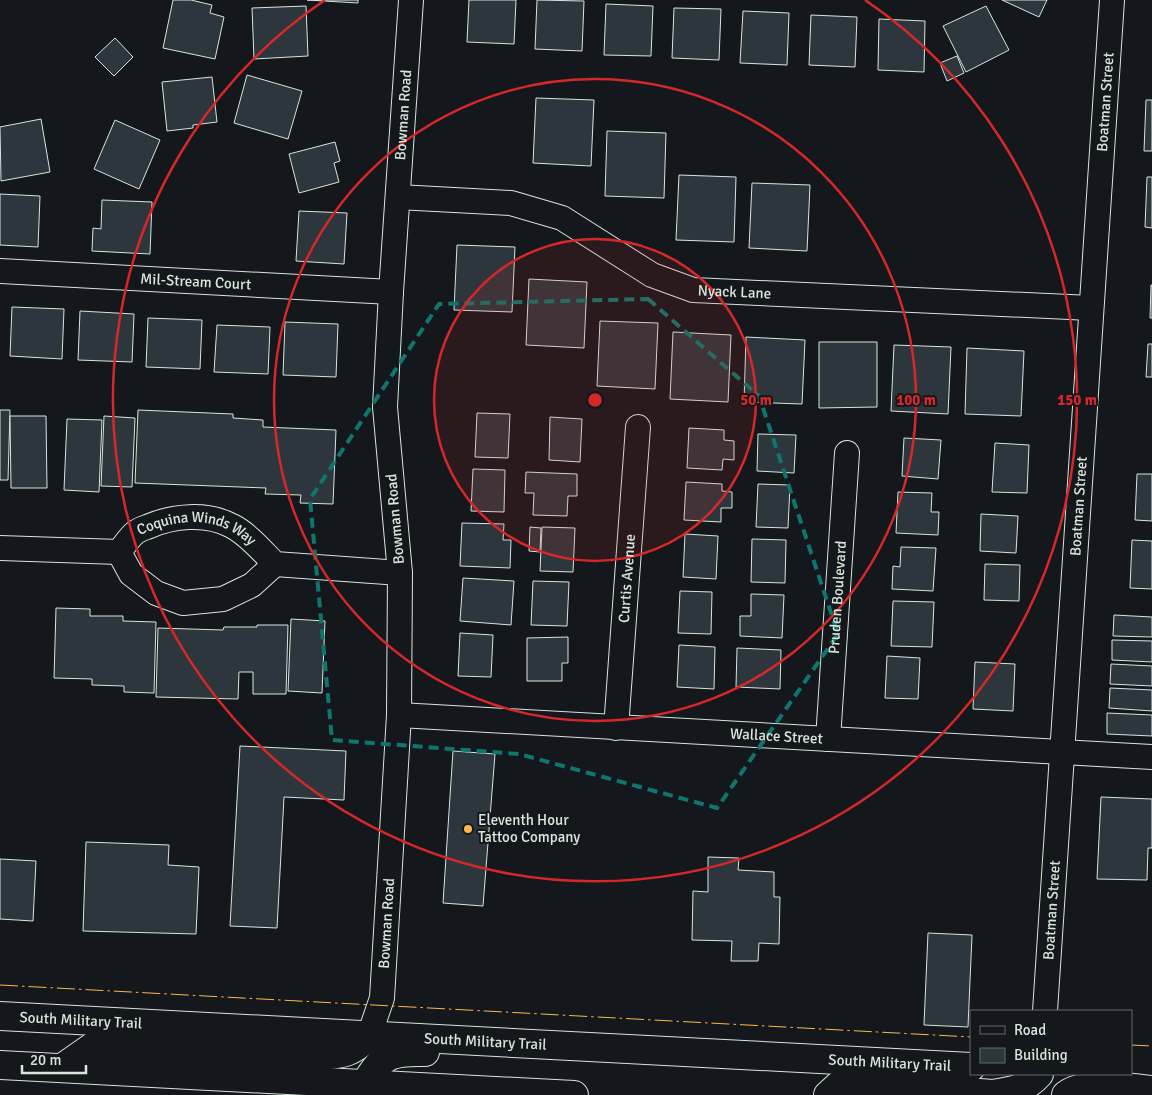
<svg xmlns="http://www.w3.org/2000/svg" width="1152" height="1095" font-family="Signika,sans-serif">
  <style>
    .building { fill: #2c363c; stroke: #d8e6dc }
    .lines { fill: none; stroke-linecap: round; stroke-linejoin: round }
    .minor-casing { stroke: #d8e6dc; stroke-width: 26 }
    .major-casing { stroke: #d8e6dc; stroke-width: 30 }
    .minor { stroke: #14181c; stroke-width: 24 }
    .major { stroke: #14181c; stroke-width: 28 }
    .power { stroke: #ffb74d; stroke-width: 1; stroke-dasharray: 18 4 2.5 4; stroke-linecap: butt }
    .marked { fill: none; stroke: #0f766e; stroke-width: 4; stroke-dasharray: 10 6; stroke-linejoin: round }
    .ring { fill: none; stroke: #d62828; stroke-width: 2.5 }
    .poi-dot { fill: #ffb74d; stroke: #14181c; stroke-width: 2 }
    .labels { text-anchor: middle; dominant-baseline: central; stroke-width: 4; stroke-linejoin: round; paint-order: stroke }
    .street-label { font-size: 15px; fill: #d8e6dc; stroke: #14181c }
    .poi-label { font-size: 15px; fill: #d8e6dc; stroke: #14181c; text-anchor: start }
    .centre { fill: #d62828; stroke: #14181c; stroke-width: 2.5 }
    .ring-label { font-size: 15px; text-anchor: middle; font-weight: bold; fill: #d62828; stroke: #14181c; stroke-width: 4; stroke-linejoin: round; paint-order: stroke }
  </style>
  <rect width="100%" height="100%" fill="#14181c"/>
  <g class="building">
    <polygon points="173,0 191,0 212,5 210,13 224,17 215,59 163,48"/>
    <polygon points="307,0 358,0 358,3"/>
    <polygon points="469,0 516,0 514,44 467,42"/>
    <polygon points="537,0 584,1 582,51 535,49"/>
    <polygon points="1002,0 1047,0 1039,17"/>
    <polygon points="606,4 653,6 651,56 604,55"/>
    <polygon points="306,6 308,56 254,59 252,8"/>
    <polygon points="986,6 1009,50 966,72 943,26"/>
    <polygon points="674,8 721,9 719,60 672,58"/>
    <polygon points="743,11 789,13 787,65 740,63"/>
    <polygon points="811,15 857,17 855,67 809,65"/>
    <polygon points="879,19 925,21 924,72 878,70"/>
    <polygon points="115,38 133,57 114,76 95,57"/>
    <polygon points="957,56 964,73 947,81 940,63"/>
    <polygon points="247,75 302,91 288,139 234,123"/>
    <polygon points="212,77 217,122 193,125 193,128 167,131 162,82"/>
    <polygon points="536,98 594,100 591,166 533,163"/>
    <polygon points="1146,100 1152,100 1152,151 1144,151"/>
    <polygon points="41,119 50,172 1,181 0,127"/>
    <polygon points="115,120 160,140 139,189 94,169"/>
    <polygon points="607,131 666,133 664,198 605,196"/>
    <polygon points="335,142 340,161 334,163 339,182 299,193 289,154"/>
    <polygon points="679,175 736,177 734,242 676,240"/>
    <polygon points="1147,177 1152,177 1152,228 1145,227"/>
    <polygon points="752,183 810,185 807,251 749,248"/>
    <polygon points="0,194 40,196 38,247 0,245"/>
    <polygon points="102,200 152,202 150,254 92,251 93,228 101,229"/>
    <polygon points="299,211 347,213 344,264 296,261"/>
    <polygon points="457,245 515,247 512,312 454,310"/>
    <polygon points="529,279 587,282 584,348 526,345"/>
    <polygon points="1151,285 1152,285 1152,318 1150,318"/>
    <polygon points="12,307 64,309 62,359 10,356"/>
    <polygon points="80,311 134,314 132,362 78,360"/>
    <polygon points="148,318 202,320 200,369 146,367"/>
    <polygon points="600,321 658,323 655,389 597,386"/>
    <polygon points="285,322 338,324 336,377 283,375"/>
    <polygon points="217,325 270,327 268,374 214,372"/>
    <polygon points="673,332 731,335 728,402 670,399"/>
    <polygon points="746,337 805,340 802,404 744,402"/>
    <polygon points="819,342 877,342 877,407 819,408"/>
    <polygon points="1148,344 1152,344 1152,377 1146,377"/>
    <polygon points="894,345 951,347 948,414 891,411"/>
    <polygon points="967,348 1024,351 1021,416 965,414"/>
    <polygon points="0,410 10,410 8,480 0,480"/>
    <polygon points="138,410 233,414 233,418 263,420 263,427 336,430 333,504 300,503 301,495 265,494 266,488 135,483"/>
    <polygon points="477,413 510,414 508,458 475,457"/>
    <polygon points="10,416 46,416 47,488 11,488"/>
    <polygon points="104,416 135,418 132,487 101,486"/>
    <polygon points="550,417 582,419 580,462 549,460"/>
    <polygon points="67,419 102,420 99,492 64,490"/>
    <polygon points="689,428 724,430 724,440 734,441 734,460 723,459 722,470 687,468"/>
    <polygon points="758,434 796,435 794,473 757,471"/>
    <polygon points="904,438 941,440 938,479 902,476"/>
    <polygon points="995,443 1029,445 1027,493 992,492"/>
    <polygon points="473,469 505,470 504,512 471,511"/>
    <polygon points="526,472 577,474 577,496 568,496 567,516 533,515 534,493 525,493"/>
    <polygon points="1137,474 1152,474 1152,521 1135,520"/>
    <polygon points="686,482 722,484 722,491 732,492 732,508 721,508 721,522 684,520"/>
    <polygon points="758,484 790,485 788,528 756,527"/>
    <polygon points="898,492 932,493 931,512 939,512 938,535 896,533"/>
    <polygon points="981,514 1018,516 1016,553 980,551"/>
    <polygon points="462,523 504,524 503,540 511,540 510,568 460,566"/>
    <polygon points="530,527 541,528 540,552 529,551"/>
    <polygon points="542,527 575,528 573,572 540,571"/>
    <polygon points="685,534 718,536 716,579 683,577"/>
    <polygon points="752,539 786,540 785,583 751,582"/>
    <polygon points="1132,540 1152,541 1152,589 1130,588"/>
    <polygon points="901,547 936,548 933,591 892,589 893,566 900,567"/>
    <polygon points="985,564 1020,565 1019,601 984,600"/>
    <polygon points="463,578 514,581 511,625 460,621"/>
    <polygon points="533,581 569,582 567,626 531,625"/>
    <polygon points="680,591 712,592 711,634 678,633"/>
    <polygon points="751,594 784,595 782,638 740,636 740,616 751,616"/>
    <polygon points="893,601 934,602 932,647 891,646"/>
    <polygon points="56,608 90,609 90,616 123,616 123,621 156,622 154,693 124,692 124,686 92,685 92,679 54,678"/>
    <polygon points="1114,615 1152,617 1152,637 1113,636"/>
    <polygon points="291,619 325,621 322,693 288,691"/>
    <polygon points="257,625 288,625 286,694 253,694 253,672 239,672 238,699 156,697 158,628 223,630 224,627 257,627"/>
    <polygon points="460,633 493,635 491,677 458,676"/>
    <polygon points="568,637 568,663 562,663 562,681 527,681 527,638"/>
    <polygon points="1112,640 1152,641 1152,662 1112,660"/>
    <polygon points="679,645 715,647 714,689 677,687"/>
    <polygon points="737,648 781,650 780,689 736,687"/>
    <polygon points="887,656 920,658 918,699 885,698"/>
    <polygon points="975,662 1015,664 1013,711 973,709"/>
    <polygon points="1111,664 1152,666 1152,686 1110,684"/>
    <polygon points="1110,688 1152,690 1152,711 1109,708"/>
    <polygon points="1107,713 1152,715 1152,736 1107,734"/>
    <polygon points="240,746 346,751 344,800 284,797 277,928 230,926"/>
    <polygon points="453,751 495,754 483,906 443,903"/>
    <polygon points="1101,797 1152,799 1152,848 1148,848 1147,880 1097,879"/>
    <polygon points="86,842 169,845 168,865 199,867 196,934 83,931"/>
    <polygon points="708,857 739,858 738,870 774,872 774,897 780,897 779,944 759,943 758,961 731,961 732,941 692,940 693,891 708,892"/>
    <polygon points="0,859 36,861 33,921 0,919"/>
    <polygon points="928,933 972,935 968,1027 924,1025"/>
  </g>
  <g class="lines">
    <g class="minor-casing">
      <g id="minor">
        <path id="s1" d="M398 197 511 203 562 218 652 275 693 290 1091 308"/>
        <path id="s2" d="M0 271 391 292"/>
        <polyline points="0,548 119,552"/>
        <path id="s3" d="M119 552C124 546 130 536 136 532 139 530 143 528 147 527 172 516 206 512 232 526 248 534 262 551 275 564L400 573"/>
        <polyline points="119,552 131,574 156,593 183,603 223,599 252,585 275,564"/>
        <path id="s4" d="M399 715 1152 757"/>
        <path id="s5" d="M616 728 638 427"/>
        <path id="s6" d="M828 739 847 453"/>
        <path id="s7" d="M1045 1011 1112 0"/>
        <path id="s8" d="M369 1036 382 998 399 715 400 573 385 407 391 292 411 0"/>
      </g>
    </g>
    <g class="major-casing">
      <g id="major">
        <path id="s9" d="M0 1016 971 1067"/>
        <polyline points="0,1065 574,1095"/>
        <path d="M62 1068 95 1045 318 1056C343 1054 350 1054 369 1036"/>
        <path d="M365 1084C383 1054 391 1051 425 1052"/>
        <path d="M828 1095 839 1085H868L993 1094C1012 1091 1026 1089 1039 1074"/>
        <path d="M1066 1095C1086 1080 1129 1088 1152 1090"/>
      </g>
    </g>
    <use href="#minor" class="minor"/>
    <use href="#major" class="major"/>
    <g class="power">
      <polyline points="0,985 971,1037"/>
      <polyline points="1131,1045 1152,1046"/>
    </g>
  </g>
  <path class="marked" d="M648 299 759 396 838 634 717 808 519 754 332 740 310 499 439 304Z"/>
  <circle cx="595" cy="400" r="161" fill="#d62828" fill-opacity=".12"/>
  <g class="ring">
    <circle cx="595" cy="400" r="161"/>
    <circle cx="595" cy="400" r="321"/>
    <path d="M865 0A482 482 0 1 1 325 0"/>
  </g>
  <circle class="poi-dot" cx="468" cy="829" r="5"/>
  <g class="labels">
    <g class="street-label">
      <text stroke="none"><textPath href="#s7" startOffset="911">Boatman Street</textPath></text>
      <text stroke="none"><textPath href="#s8" startOffset="925">Bowman Road</textPath></text>
      <text stroke="none"><textPath href="#s2" startOffset="196">Mil-Stream Court</textPath></text>
      <text stroke="none"><textPath href="#s1" startOffset="358">Nyack Lane</textPath></text>
      <text stroke="none"><textPath href="#s7" startOffset="506">Boatman Street</textPath></text>
      <text transform="translate(395 519) rotate(-95)">Bowman Road</text>
      <text stroke="none"><textPath href="#s3" startOffset="91">Coquina Winds Way</textPath></text>
      <text stroke="none"><textPath href="#s5" startOffset="150">Curtis Avenue</textPath></text>
      <text stroke="none"><textPath href="#s6" startOffset="142">Pruden Boulevard</textPath></text>
      <text stroke="none"><textPath href="#s4" startOffset="378">Wallace Street</textPath></text>
      <text stroke="none"><textPath href="#s7" startOffset="101">Boatman Street</textPath></text>
      <text stroke="none"><textPath href="#s8" startOffset="115">Bowman Road</textPath></text>
      <text stroke="none"><textPath href="#s9" startOffset="81">South Military Trail</textPath></text>
      <text stroke="none"><textPath href="#s9" startOffset="486">South Military Trail</textPath></text>
      <text stroke="none"><textPath href="#s9" startOffset="891">South Military Trail</textPath></text>
    </g>
    <g class="poi-label">
      <text x="478" y="820">Eleventh Hour<tspan x="478" dy="17">Tattoo Company</tspan></text>
    </g>
  </g>
  <circle cx="595" cy="400" r="8" class="centre"/>
  <g class="ring-label">
    <text x="756" y="405">50 m</text>
    <text x="916" y="405">100 m</text>
    <text x="1077" y="405">150 m</text>
  </g>
  <rect x="970" y="1010" width="162" height="65" fill="#14181c" stroke="#626a69"/>
  <rect x="980" y="1026" width="25" height="8" fill="#14181c" stroke="#626a69"/>
  <text x="1014" y="1035" font-size="15" fill="#d8e6dc">Road</text>
  <rect x="980" y="1048" width="25" height="15" fill="#2c363c" stroke="#626a69"/>
  <text x="1014" y="1060" font-size="15" fill="#d8e6dc">Building</text>
  <path d="M22 1065v8h64v-8" fill="none" stroke="#d8e6dc" stroke-width="2.5"/>
  <text x="30" y="1065" font-size="15" fill="#d8e6dc" stroke="#14181c" stroke-width="4" paint-order="stroke">20 m</text>
</svg>
